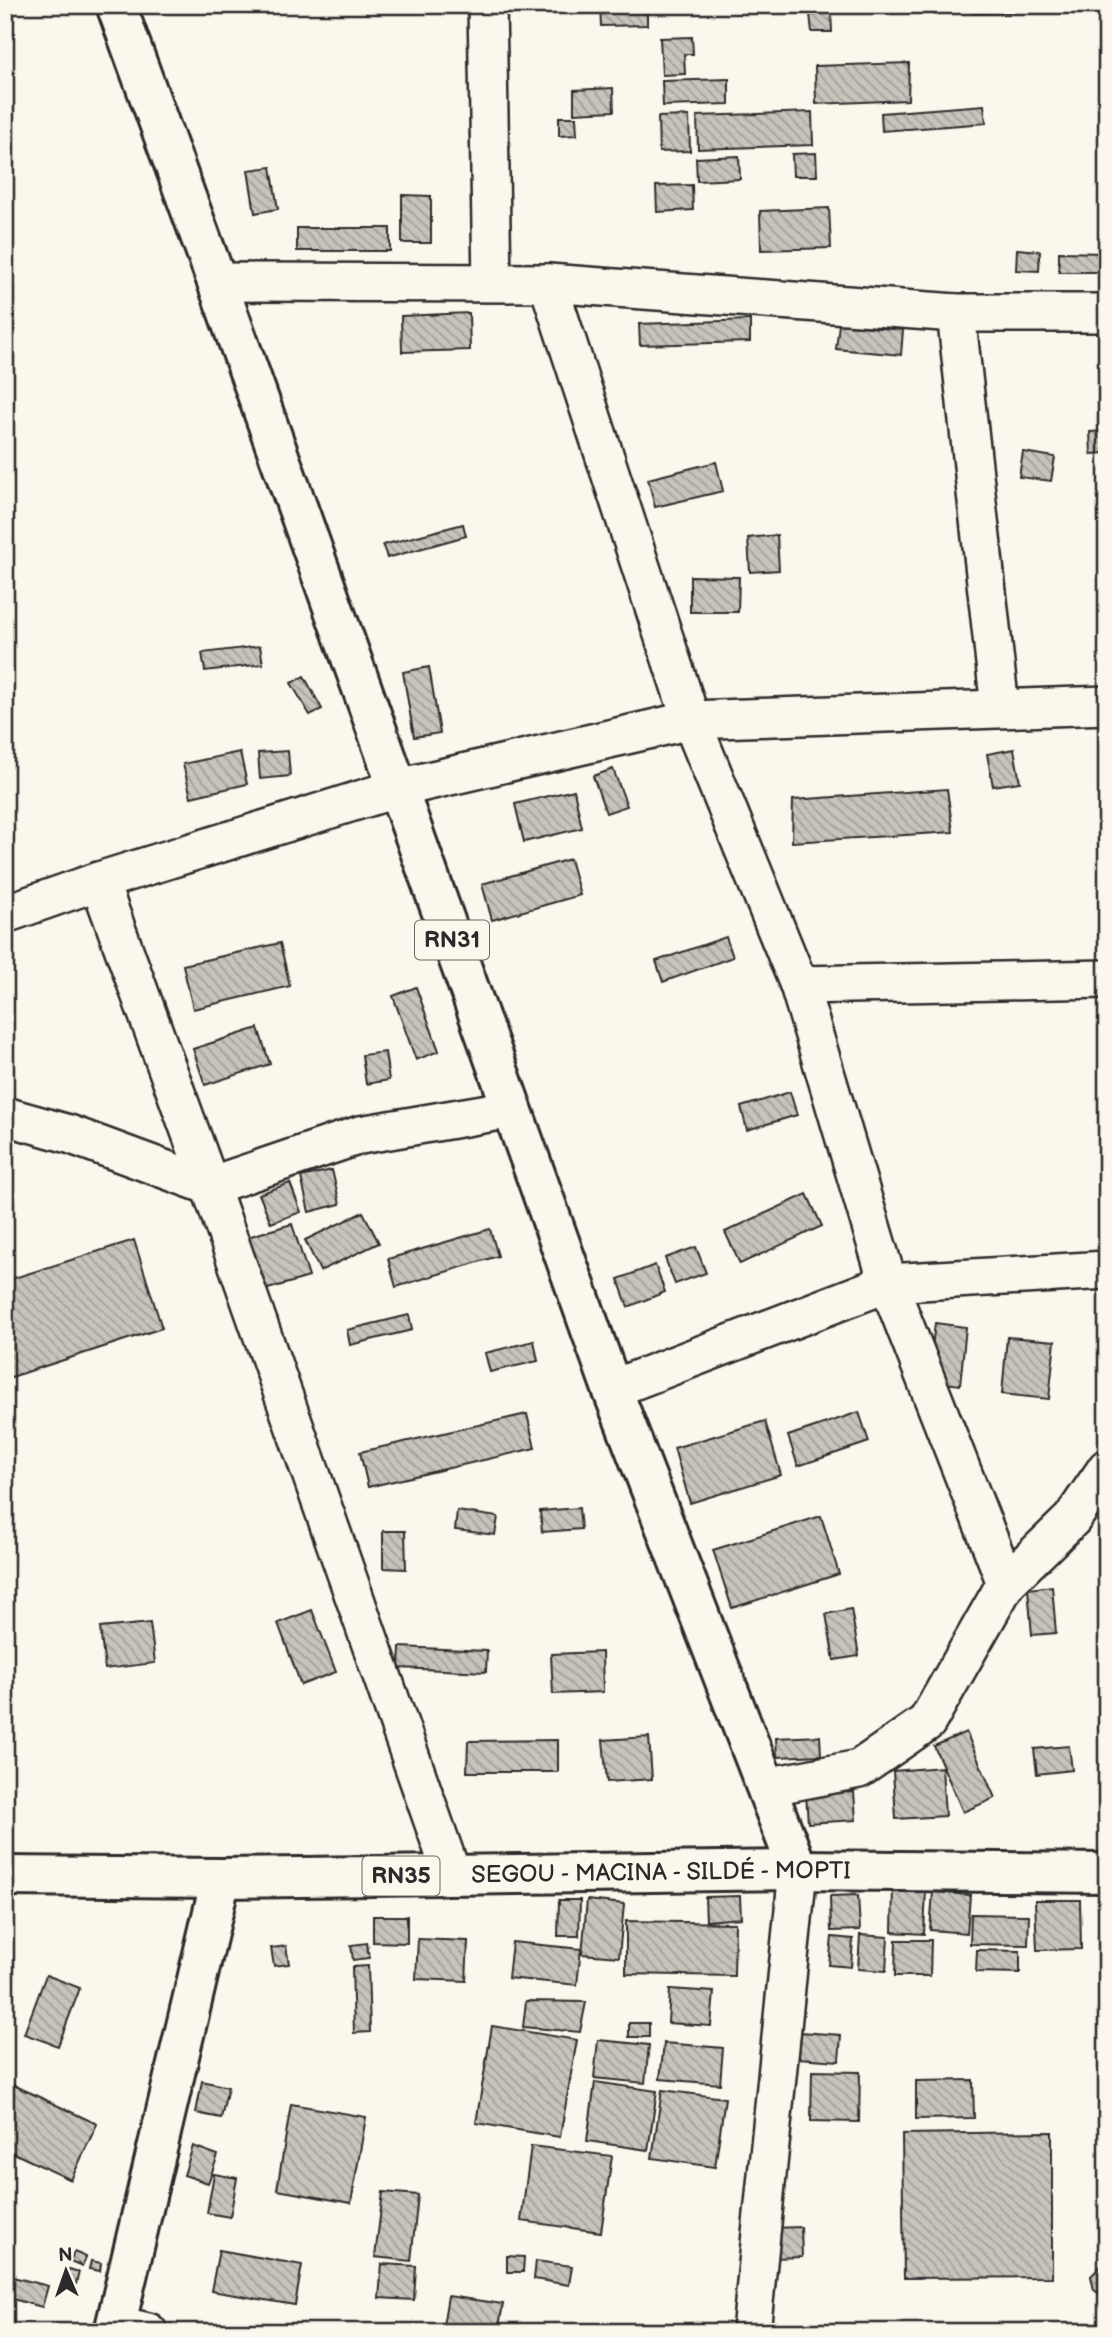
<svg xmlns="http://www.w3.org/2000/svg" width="1112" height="2337" font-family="'Balsamiq Sans',sans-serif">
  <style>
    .building { fill: url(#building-back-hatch); stroke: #2b2b2b; stroke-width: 2 }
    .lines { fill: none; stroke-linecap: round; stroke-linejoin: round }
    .street-casing { stroke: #2b2b2b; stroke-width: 42 }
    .secondary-casing { stroke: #2b2b2b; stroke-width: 44 }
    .primary-casing { stroke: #2b2b2b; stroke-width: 44 }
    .street { stroke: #fbf7ec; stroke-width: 37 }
    .secondary { stroke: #fbf7ec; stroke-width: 38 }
    .primary { stroke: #fbf7ec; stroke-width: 38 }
    .labels { text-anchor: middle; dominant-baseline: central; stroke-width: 6; stroke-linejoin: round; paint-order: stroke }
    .shield { fill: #fbf7ec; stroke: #696865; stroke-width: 2 }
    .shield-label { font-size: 23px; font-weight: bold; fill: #2b2b2b }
    .street-label { font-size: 24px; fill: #2b2b2b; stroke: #fbf7ec }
  </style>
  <defs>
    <pattern id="building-back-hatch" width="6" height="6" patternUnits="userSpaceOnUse" patternTransform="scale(1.75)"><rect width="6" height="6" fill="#c7c4bc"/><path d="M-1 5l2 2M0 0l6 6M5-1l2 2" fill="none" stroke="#a29f99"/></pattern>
  </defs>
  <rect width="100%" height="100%" fill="#fbf7ec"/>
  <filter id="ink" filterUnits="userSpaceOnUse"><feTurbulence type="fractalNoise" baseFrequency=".0143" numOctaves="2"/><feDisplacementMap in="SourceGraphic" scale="14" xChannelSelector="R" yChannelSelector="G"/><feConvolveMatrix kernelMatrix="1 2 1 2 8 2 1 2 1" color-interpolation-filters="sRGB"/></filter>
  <g filter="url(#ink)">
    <g class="building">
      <polygon points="600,5 647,5 647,25 601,26"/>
      <polygon points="972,5 1081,5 1081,10 973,13"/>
      <polygon points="831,12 832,32 812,32 810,14"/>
      <polygon points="692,37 693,54 684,54 685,74 662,75 660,38"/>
      <polygon points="909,63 908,100 816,104 815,66"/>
      <polygon points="729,79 729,104 663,106 662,81"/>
      <polygon points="613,88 614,111 574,113 574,90"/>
      <polygon points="984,105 986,123 882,131 881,113"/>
      <polygon points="812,112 813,145 698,149 697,116"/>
      <polygon points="689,116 690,151 659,152 658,117"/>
      <polygon points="559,117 576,117 577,135 559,136"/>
      <polygon points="816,153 817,176 793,176 792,154"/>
      <polygon points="739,156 740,179 697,181 696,158"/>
      <polygon points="271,167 278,209 255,213 248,170"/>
      <polygon points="692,185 693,210 657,212 656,186"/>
      <polygon points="402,195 431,196 431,243 402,243"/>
      <polygon points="829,208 831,248 761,250 760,211"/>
      <rect x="297" y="228" width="93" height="23"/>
      <polygon points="1017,249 1040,251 1039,271 1016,270"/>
      <polygon points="1059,252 1105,253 1105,272 1059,272"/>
      <polygon points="469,313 470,350 402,352 401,316"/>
      <polygon points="750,320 750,342 640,345 639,324"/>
      <polygon points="839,324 903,330 901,355 836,349"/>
      <polygon points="1107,431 1107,453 1091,454 1090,432"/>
      <polygon points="1023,452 1055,457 1051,481 1019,477"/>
      <polygon points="716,462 723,491 655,507 648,479"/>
      <polygon points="463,524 466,536 387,558 383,545"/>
      <polygon points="777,535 779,570 750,572 748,538"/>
      <polygon points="690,576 739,577 738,612 690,612"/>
      <polygon points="260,646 263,664 205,671 202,653"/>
      <polygon points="429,667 440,733 414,737 403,672"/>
      <polygon points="304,676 322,709 310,715 291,683"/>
      <polygon points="1014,749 1020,782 993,786 987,754"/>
      <polygon points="288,751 290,776 260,779 258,753"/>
      <polygon points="240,752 247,784 191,797 183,764"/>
      <polygon points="613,769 627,806 606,813 593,776"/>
      <polygon points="947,789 953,832 792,842 793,800"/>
      <polygon points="574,790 582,828 524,842 515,804"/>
      <polygon points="570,859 580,895 492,920 482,884"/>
      <polygon points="726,937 733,957 663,982 656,961"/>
      <polygon points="280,943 290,986 193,1009 183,965"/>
      <polygon points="416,987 439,1051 416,1060 393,996"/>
      <polygon points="258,1028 270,1064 205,1085 193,1049"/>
      <polygon points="385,1052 389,1080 366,1084 362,1055"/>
      <polygon points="790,1092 797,1115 747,1130 741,1107"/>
      <polygon points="332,1170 340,1204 309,1212 301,1177"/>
      <polygon points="290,1183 301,1212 271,1223 259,1194"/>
      <polygon points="807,1194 822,1226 740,1264 725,1232"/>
      <polygon points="363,1212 379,1243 320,1271 305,1240"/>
      <polygon points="292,1224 309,1277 261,1291 244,1238"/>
      <polygon points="490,1229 498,1256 396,1287 388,1259"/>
      <polygon points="134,1240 162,1328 5,1379 5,1281"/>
      <polygon points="696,1247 706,1273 675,1284 665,1258"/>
      <polygon points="655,1265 665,1292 628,1307 618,1279"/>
      <polygon points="409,1315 412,1330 350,1345 347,1330"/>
      <polygon points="935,1323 966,1327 960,1385 928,1381"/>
      <polygon points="1007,1337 1055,1341 1049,1399 1002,1394"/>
      <polygon points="534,1341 538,1361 490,1372 485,1353"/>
      <polygon points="859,1412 869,1442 798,1466 788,1436"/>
      <polygon points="527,1414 535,1448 368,1487 360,1452"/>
      <polygon points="765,1421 781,1475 690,1503 674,1448"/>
      <polygon points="579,1508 581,1529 542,1532 540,1511"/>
      <polygon points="457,1511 498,1517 495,1535 455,1530"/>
      <polygon points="821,1516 839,1574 732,1608 713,1550"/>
      <polygon points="383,1531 405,1531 406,1569 383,1568"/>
      <polygon points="1052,1586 1056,1633 1032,1635 1028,1589"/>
      <polygon points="851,1609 859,1656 834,1660 826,1614"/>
      <polygon points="312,1610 336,1672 301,1685 278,1623"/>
      <polygon points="150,1623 155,1663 105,1669 100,1628"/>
      <polygon points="400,1647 487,1651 486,1672 399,1668"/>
      <polygon points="602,1652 603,1692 553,1694 551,1654"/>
      <polygon points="966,1732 995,1798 963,1812 934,1746"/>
      <polygon points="820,1736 821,1755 777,1757 776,1738"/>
      <polygon points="649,1737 652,1779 607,1782 603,1740"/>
      <polygon points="558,1740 558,1772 467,1772 468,1741"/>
      <polygon points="1069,1746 1072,1770 1037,1774 1034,1749"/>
      <polygon points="942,1767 945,1816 896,1819 893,1771"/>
      <polygon points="854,1792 856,1820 808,1823 806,1794"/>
      <polygon points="893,1887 926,1889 924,1934 892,1932"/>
      <polygon points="933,1892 970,1895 967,1933 930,1930"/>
      <polygon points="858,1895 860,1930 831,1931 830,1896"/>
      <polygon points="740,1896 741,1918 706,1921 705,1897"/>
      <polygon points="559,1900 580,1900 579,1936 558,1936"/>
      <polygon points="587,1900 624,1904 619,1957 582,1954"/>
      <polygon points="1035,1900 1080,1900 1081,1949 1037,1950"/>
      <polygon points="971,1914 1029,1915 1028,1945 970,1944"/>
      <polygon points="373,1916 407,1916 407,1943 373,1942"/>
      <polygon points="626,1921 735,1923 734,1976 626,1974"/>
      <polygon points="860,1935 888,1937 886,1971 858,1969"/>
      <polygon points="832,1937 853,1939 851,1967 829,1965"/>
      <polygon points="418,1939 468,1941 466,1981 416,1979"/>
      <polygon points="896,1940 931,1940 930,1976 895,1976"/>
      <polygon points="512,1942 581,1949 577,1985 508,1978"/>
      <polygon points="367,1943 369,1958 353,1960 351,1945"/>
      <polygon points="286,1946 289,1964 274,1966 271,1948"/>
      <polygon points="977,1950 1020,1951 1020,1973 976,1972"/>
      <polygon points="368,1966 370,2032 354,2033 352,1967"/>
      <polygon points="46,1975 80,1988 58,2046 24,2034"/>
      <polygon points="670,1989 714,1992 711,2026 668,2023"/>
      <polygon points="526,2001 586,2002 580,2032 523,2027"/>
      <rect x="629" y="2023" width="20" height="14"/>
      <polygon points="492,2026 577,2040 560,2137 476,2123"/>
      <polygon points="800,2032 841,2035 839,2061 798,2058"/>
      <polygon points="598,2040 649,2045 645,2083 594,2078"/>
      <polygon points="664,2043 723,2048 720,2084 660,2079"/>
      <polygon points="812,2071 860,2072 859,2122 811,2121"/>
      <polygon points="973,2080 974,2118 916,2119 916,2081"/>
      <polygon points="5,2081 97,2124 71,2180 5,2149"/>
      <polygon points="202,2081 228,2087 221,2118 196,2113"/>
      <polygon points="595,2082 657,2091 648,2150 587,2141"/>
      <polygon points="662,2090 725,2098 715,2167 652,2158"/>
      <polygon points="291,2104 366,2117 351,2203 277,2190"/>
      <polygon points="1052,2132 1052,2277 904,2278 902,2134"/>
      <polygon points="193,2146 218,2155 208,2183 184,2175"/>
      <polygon points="531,2146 612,2156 601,2232 521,2221"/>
      <polygon points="214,2174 237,2178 230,2217 207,2213"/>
      <polygon points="383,2192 418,2195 411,2261 375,2257"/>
      <polygon points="801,2227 802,2257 773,2258 772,2228"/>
      <polygon points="219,2250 302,2265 295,2305 211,2291"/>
      <polygon points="74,2252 86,2257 82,2266 70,2261"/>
      <polygon points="507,2256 524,2257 523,2272 507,2272"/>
      <polygon points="91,2261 101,2263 100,2271 89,2269"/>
      <polygon points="536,2261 572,2266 569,2285 534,2279"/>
      <polygon points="382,2264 416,2266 414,2300 379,2298"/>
      <polygon points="1103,2264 1107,2264 1107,2299 1094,2290 1091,2276"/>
      <polygon points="69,2269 79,2272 76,2284 65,2280"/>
      <polygon points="5,2275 48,2286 42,2307 5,2297"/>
      <polygon points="448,2296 503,2304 498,2332 442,2332"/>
    </g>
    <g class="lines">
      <g class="street-casing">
        <g id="street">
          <polyline points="487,5 492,282"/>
          <polyline points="217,282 548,283 956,313 1107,313"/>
          <polyline points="548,283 691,720 799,985 888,1283 1006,1583"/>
          <polyline points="956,313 1000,708"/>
          <polyline points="99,881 210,1186 452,1875"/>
          <polyline points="5,914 99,881 398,788 691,720 1107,705"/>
          <polyline points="799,985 1107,979"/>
          <polyline points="5,1116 69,1134 210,1186 360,1135 512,1109"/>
          <polyline points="612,1389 888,1283 1107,1270"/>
          <polyline points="766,1787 859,1769 927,1722 1006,1583 1072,1519 1107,1468"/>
          <polyline points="117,2325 148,2332"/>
          <polyline points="751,2332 798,1870"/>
        </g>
      </g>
      <g class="secondary-casing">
        <polyline id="secondary" points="114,2332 221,1878"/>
      </g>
      <g class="primary-casing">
        <g id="primary">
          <polyline points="116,5 217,282 612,1389 798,1870"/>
          <path id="s1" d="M5 1876 221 1878 798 1870 1107 1873"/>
        </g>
      </g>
      <use href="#street" class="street"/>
      <use href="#secondary" class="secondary"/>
      <use href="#primary" class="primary"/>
    </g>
  </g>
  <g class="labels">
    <g class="shield">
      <rect x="415" y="920.5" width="74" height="39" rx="5"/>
      <rect x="362.5" y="1856.5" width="77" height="39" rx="5"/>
    </g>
    <g class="shield-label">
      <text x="452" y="940">RN31</text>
      <text x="401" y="1876">RN35</text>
    </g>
    <g class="street-label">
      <text stroke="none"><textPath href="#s1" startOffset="656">SEGOU - MACINA - SILDÉ - MOPTI</textPath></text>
    </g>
  </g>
  <rect width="1112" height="2337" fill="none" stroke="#fbf7ec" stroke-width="28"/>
  <rect x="14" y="14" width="1084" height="2309" fill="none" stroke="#2b2b2b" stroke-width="2.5" filter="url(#ink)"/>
  <g transform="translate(66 2271) rotate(358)" stroke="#fbf7ec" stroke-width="5" paint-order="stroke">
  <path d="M0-5L12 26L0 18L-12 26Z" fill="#2b2b2b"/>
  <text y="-10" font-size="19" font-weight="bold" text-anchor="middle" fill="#2b2b2b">N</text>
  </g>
</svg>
